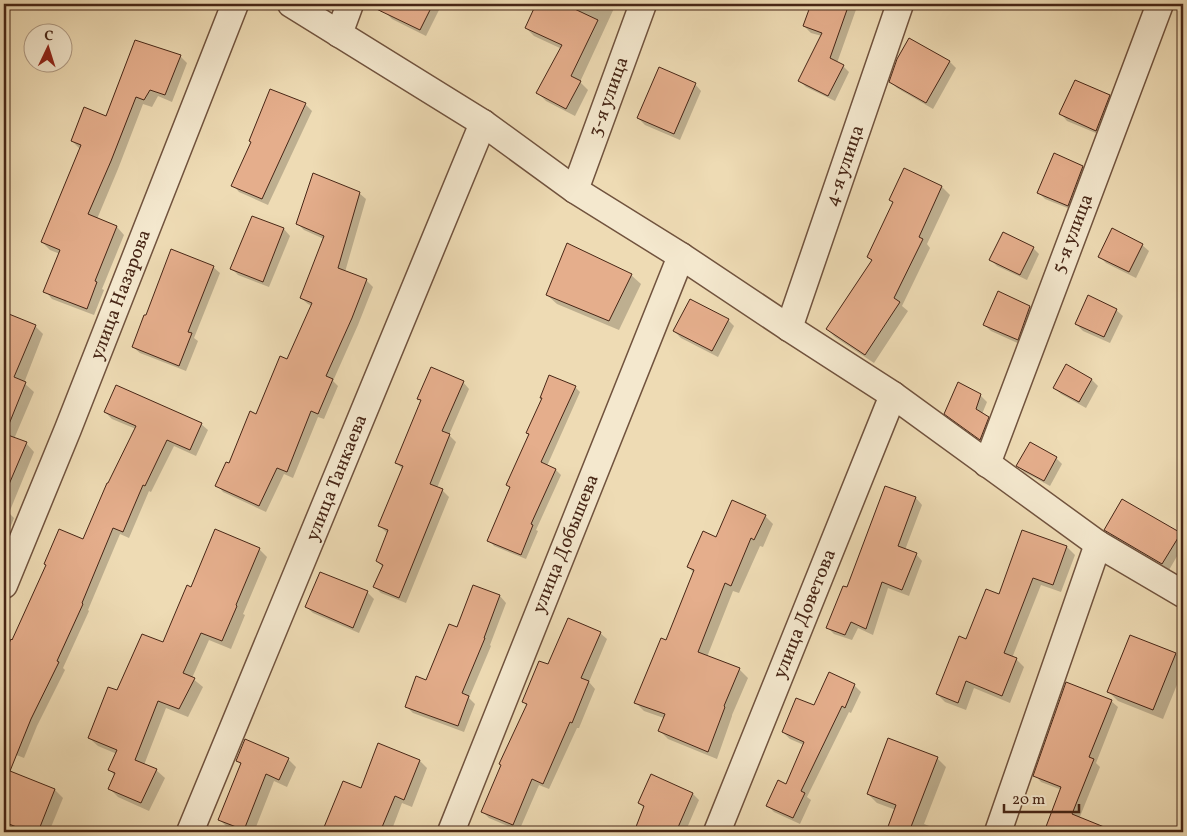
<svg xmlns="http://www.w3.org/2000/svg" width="1187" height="836" font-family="Vollkorn,serif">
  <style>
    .shadow { fill: #0003 }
    .building { fill: #e5ae8c; stroke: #472616 }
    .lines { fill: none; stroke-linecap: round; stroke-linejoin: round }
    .street-casing { stroke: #71533e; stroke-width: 29 }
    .street { stroke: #f4e8ce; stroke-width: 26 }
    .labels { text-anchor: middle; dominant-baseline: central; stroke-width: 4; stroke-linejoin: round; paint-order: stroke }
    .street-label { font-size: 19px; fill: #472616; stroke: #f4e8ce }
  </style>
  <rect width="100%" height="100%" fill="#eedbb4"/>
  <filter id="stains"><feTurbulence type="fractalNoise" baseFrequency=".004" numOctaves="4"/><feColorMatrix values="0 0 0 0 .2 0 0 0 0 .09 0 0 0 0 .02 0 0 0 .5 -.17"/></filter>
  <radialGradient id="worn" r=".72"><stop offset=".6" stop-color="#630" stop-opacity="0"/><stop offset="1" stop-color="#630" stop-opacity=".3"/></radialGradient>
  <g class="shadow">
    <polygon points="389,4 438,4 441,6 426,36 392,19 385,12"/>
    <polygon points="537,4 616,4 580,82 588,90 575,116 546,101 538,93 562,49 534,36 526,28"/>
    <polygon points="812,4 858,4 837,63 843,66 849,72 835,101 806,87 800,81 822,36 811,33 804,26"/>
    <polygon points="910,39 950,62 956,68 933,109 897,88 891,82"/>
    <polygon points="180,56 187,63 172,102 158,96 152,107 143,104 118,169 97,219 117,227 124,235 102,289 104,290 94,315 52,299 45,291 60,254 50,250 42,242 80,149 72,141 107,117"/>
    <polygon points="695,84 701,91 680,140 645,125 638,118"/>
    <polygon points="1109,96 1115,103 1103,136 1067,121 1061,114"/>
    <polygon points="305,104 312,111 268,205 239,192 233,185"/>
    <polygon points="1082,167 1089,173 1075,211 1045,199 1039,193"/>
    <polygon points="942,187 950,195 927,244 930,248 902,306 908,311 874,363 835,337 827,329 873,261 869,257"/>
    <polygon points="359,193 366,199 345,272 366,280 373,287 358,325 333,381 338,386 324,419 318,417 293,478 284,474 266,512 223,492 217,485 230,465 288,361 312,306 308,304 301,298 324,239 304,230 298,224"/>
    <polygon points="253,217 284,229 290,236 269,287 238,275 232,269"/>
    <polygon points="1142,245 1149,251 1136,278 1106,263 1100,257"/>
    <polygon points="1033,248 1039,254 1027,280 997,266 990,259"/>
    <polygon points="213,267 220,273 194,338 198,341 186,371 140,353 133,347"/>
    <polygon points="631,275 641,284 619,330 557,304 547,295"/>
    <polygon points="999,293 1030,307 1036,313 1024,346 991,331 984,325"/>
    <polygon points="1116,310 1123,316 1110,343 1083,331 1076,324"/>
    <polygon points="4,313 35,326 43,334 24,383 34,392 14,439 26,443 34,452 9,513 14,518 4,543"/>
    <polygon points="728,320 734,326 718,357 681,338 674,331"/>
    <polygon points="1092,380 1098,386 1086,408 1061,394 1054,388"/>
    <polygon points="463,382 469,389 449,435 456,442 437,488 442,490 449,497 406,603 381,593 375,587 383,567 377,561 388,534 380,526 403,469 396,463 422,402 418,398"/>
    <polygon points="575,387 580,392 547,466 556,470 561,475 536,530 538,531 526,559 494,546 489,540 511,488 508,485 530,436 527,432 543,399 541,397"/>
    <polygon points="980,395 987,402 982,414 994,425 987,445 952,420 946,413"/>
    <polygon points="105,412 201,424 208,430 196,456 174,446 151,492 149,491 129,538 120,534 88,610 89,611 63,668 65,670 37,726 24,758 4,750 4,657 11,641 13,642 83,540 108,485 136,429 112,419"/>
    <polygon points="1056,458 1062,464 1050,486 1024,472 1018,466"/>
    <polygon points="916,498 922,505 905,550 916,554 922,561 909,596 888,588 873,635 858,628 852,640 834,634 828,628 848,589"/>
    <polygon points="765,516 773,524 763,547 760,546 739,593 733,591 707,657 739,669 748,678 732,715 732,716 717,759 668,739 660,731 664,718 644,711 636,703 667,641 694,573 688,567 717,539"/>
    <polygon points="1106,530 1180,534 1183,537 1183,546 1169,570 1112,536"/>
    <polygon points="1023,532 1067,547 1075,555 1061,592 1041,585 1012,658 1016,659 1024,667 1010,703 974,688 966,710 945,702 937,694 967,640 1000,596"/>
    <polygon points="259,549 267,557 243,614 245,615 231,649 209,640 192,678 203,687 188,717 166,708 144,765 156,770 165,778 149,811 118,797 110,789 115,776 110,770 117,754 98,746 89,738 117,692 164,644 192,589"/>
    <polygon points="474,587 500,596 506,603 490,645 491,646 469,698 475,704 464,732 413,713 406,706 427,682 458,629"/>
    <polygon points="367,592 374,599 359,633 313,613 306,607"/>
    <polygon points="600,633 607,639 589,682 595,689 579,728 577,728 549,789 539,785 519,831 489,818 483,812 527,706 523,701 549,666"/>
    <polygon points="1131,636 1176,654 1183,662 1183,670 1163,719 1118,701 1109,692"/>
    <polygon points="854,685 861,692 851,713 849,712 807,797 811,800 800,824 774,812 768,806 786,786 804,745 790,739 783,732 815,707"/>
    <polygon points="1111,701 1118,707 1096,763 1100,767 1079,819 1109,830 1111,832 1045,832 1062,790 1041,782 1035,775"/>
    <polygon points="937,758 946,767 924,824 945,832 887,832 896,810 877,803 868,794"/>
    <polygon points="288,759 296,767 287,787 274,781 254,832 223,832 226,826 219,819 241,765 237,760"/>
    <polygon points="420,761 427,768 412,807 402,803 391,832 324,832 361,789"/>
    <polygon points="4,769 55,790 63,798 49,832 4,832"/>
    <polygon points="651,776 693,794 699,800 687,828 686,827 684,832 635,832 644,808 639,803"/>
  </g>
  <g class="building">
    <polygon points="366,4 433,4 420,30"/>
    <polygon points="536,4 564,4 598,20 571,76 581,81 566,109 536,93 562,45 525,28"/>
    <polygon points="811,4 849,4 830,58 844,65 828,96 798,81 822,33 803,26"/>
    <polygon points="909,38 950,61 926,103 889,82 897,59"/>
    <polygon points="135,40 181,55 165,95 150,90 144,100 136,97 111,161 88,214 117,226 95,281 97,282 87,309 43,292 60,250 41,242 81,145 71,141 84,107 106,116"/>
    <polygon points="659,67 696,83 674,134 637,118"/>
    <polygon points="1075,80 1110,95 1096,131 1059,114"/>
    <polygon points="270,89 306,103 262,199 231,186 251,142 249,141"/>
    <polygon points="1054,153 1083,166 1068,206 1037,193"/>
    <polygon points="904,168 942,186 919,237 923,239 894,298 900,302 865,355 826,329 872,260 867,257 893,202 889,200"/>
    <polygon points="313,173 360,192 338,268 367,279 352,318 326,376 333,379 318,414 311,411 287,472 277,468 259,506 215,486 226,462 229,463 250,411 256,414 280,356 287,359 312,303 300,298 324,236 296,224"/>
    <polygon points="252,216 284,228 263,282 230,269"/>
    <polygon points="1112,228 1143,244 1129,272 1098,257"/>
    <polygon points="1003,232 1034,247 1020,275 989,260"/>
    <polygon points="567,243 632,274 609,321 546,295"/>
    <polygon points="171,249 214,266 188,332 192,333 179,366 132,347 144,315 146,315"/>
    <polygon points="998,291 1030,306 1018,340 983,325"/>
    <polygon points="1088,295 1117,309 1104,337 1075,324"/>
    <polygon points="690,299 729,319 712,351 673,331"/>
    <polygon points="4,312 36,325 14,377 26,382 5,434 27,442 4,496"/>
    <polygon points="1066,364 1092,379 1079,402 1053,388"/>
    <polygon points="431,367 464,381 442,431 450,434 430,484 443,489 399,598 373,587 383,565 376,561 388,530 378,526 403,466 395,463 421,400 417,399"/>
    <polygon points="549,375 576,386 541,462 556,469 531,524 533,525 521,555 487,541 510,487 506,485 529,434 526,433 542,398 540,398"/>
    <polygon points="958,382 981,394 976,409 989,417 980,440 944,414"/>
    <polygon points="116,385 202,423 190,450 167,440 145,486 143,485 123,532 113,528 82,603 83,604 57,661 59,662 31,719 10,771 55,789 38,832 29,832 4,822 4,654 11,639 12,640 46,565 44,564 59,529 83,539 107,483 108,483 136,426 104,412"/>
    <polygon points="1030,442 1057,457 1044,481 1016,466"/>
    <polygon points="885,486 916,497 898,546 917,553 902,590 882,582 866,629 851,622 845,635 826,628 843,586 847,587"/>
    <polygon points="1122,499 1181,533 1162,564 1104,530"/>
    <polygon points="732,500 766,515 754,540 751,538 731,586 725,583 698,652 740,668 724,706 725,707 708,752 658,731 665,714 634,703 661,638 666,640 694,570 687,567 703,531 716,537"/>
    <polygon points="215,529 260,548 236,605 237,606 222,641 201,633 183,673 195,678 179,709 158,701 135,760 157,769 141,803 108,789 115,773 108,770 117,750 88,738 108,687 117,690 142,634 163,642 187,585 191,587"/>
    <polygon points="1022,530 1067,546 1053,585 1033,578 1004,653 1017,658 1002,696 966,681 958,703 936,694 959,636 966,639 986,589 999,594"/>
    <polygon points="320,572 368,591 353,628 305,607"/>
    <polygon points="473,585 500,595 484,638 485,638 462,693 469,696 458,726 405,707 416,676 426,680 449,624 457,627"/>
    <polygon points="568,618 601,632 581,678 589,681 572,723 570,722 543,784 532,779 513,825 481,812 501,765 499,764 527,704 522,702 539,661 548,664"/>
    <polygon points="1130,635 1176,653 1153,710 1107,692"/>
    <polygon points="829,672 855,684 845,708 842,706 801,791 805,793 793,818 766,806 778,780 786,784 804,742 782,732 796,698 814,705"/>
    <polygon points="1066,682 1112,700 1089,757 1094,759 1072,814 1114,831 1114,832 1044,832 1061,787 1033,776"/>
    <polygon points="888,738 938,757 909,832 886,832 896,805 867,794"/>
    <polygon points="245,739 289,758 279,780 266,774 244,830 218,820 241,763 236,761"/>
    <polygon points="378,743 420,760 404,800 395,796 380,832 322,832 343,781 361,788"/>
    <polygon points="651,774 693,793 676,832 634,832 644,806 638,803"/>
  </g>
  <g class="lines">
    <g class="street-casing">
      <g id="street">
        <polyline points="291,4 483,123 575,190 681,256 789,328 893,395 1098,544 1183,594"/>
        <polyline points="339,34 350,4"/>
        <polyline points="575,190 643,4"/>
        <polyline points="789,328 900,4"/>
        <polyline points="987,464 1160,4"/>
        <polyline points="4,585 68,429 235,4"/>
        <polyline points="190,832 483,123"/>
        <polyline points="451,832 681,256"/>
        <polyline points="717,832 893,395"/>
        <polyline points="998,832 1098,544"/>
      </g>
    </g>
    <use href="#street" class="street"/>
  </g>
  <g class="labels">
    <g class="street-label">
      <text transform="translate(609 97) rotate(-70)">3-я улица</text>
      <text transform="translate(845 166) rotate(-71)">4-я улица</text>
      <text transform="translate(1073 234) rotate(-69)">5-я улица</text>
      <text transform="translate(121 295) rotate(-69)">улица Назарова</text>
      <text transform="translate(337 478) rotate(-68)">улица Танкаева</text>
      <text transform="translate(566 544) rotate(-68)">улица Добышева</text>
      <text transform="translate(805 614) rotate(-68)">улица Доветова</text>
    </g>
  </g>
  <rect width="1187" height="836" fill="none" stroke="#eedbb4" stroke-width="20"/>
  <rect x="5" y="5" width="1177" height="826" fill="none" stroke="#472616" stroke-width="2.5"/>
  <rect x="10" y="10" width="1167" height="816" fill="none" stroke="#472616"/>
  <g transform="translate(48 48) rotate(4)"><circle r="24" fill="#f4e8ce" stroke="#af9a84"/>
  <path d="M0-4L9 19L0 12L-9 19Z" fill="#8f2418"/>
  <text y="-8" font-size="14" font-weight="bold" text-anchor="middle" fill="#472616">С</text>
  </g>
  <path d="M1004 804v8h75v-8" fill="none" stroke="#472616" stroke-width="2.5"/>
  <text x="1012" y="804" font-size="15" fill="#472616" stroke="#f4e8ce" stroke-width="4" paint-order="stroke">20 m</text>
  <rect width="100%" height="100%" filter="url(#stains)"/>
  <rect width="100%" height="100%" fill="url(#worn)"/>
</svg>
